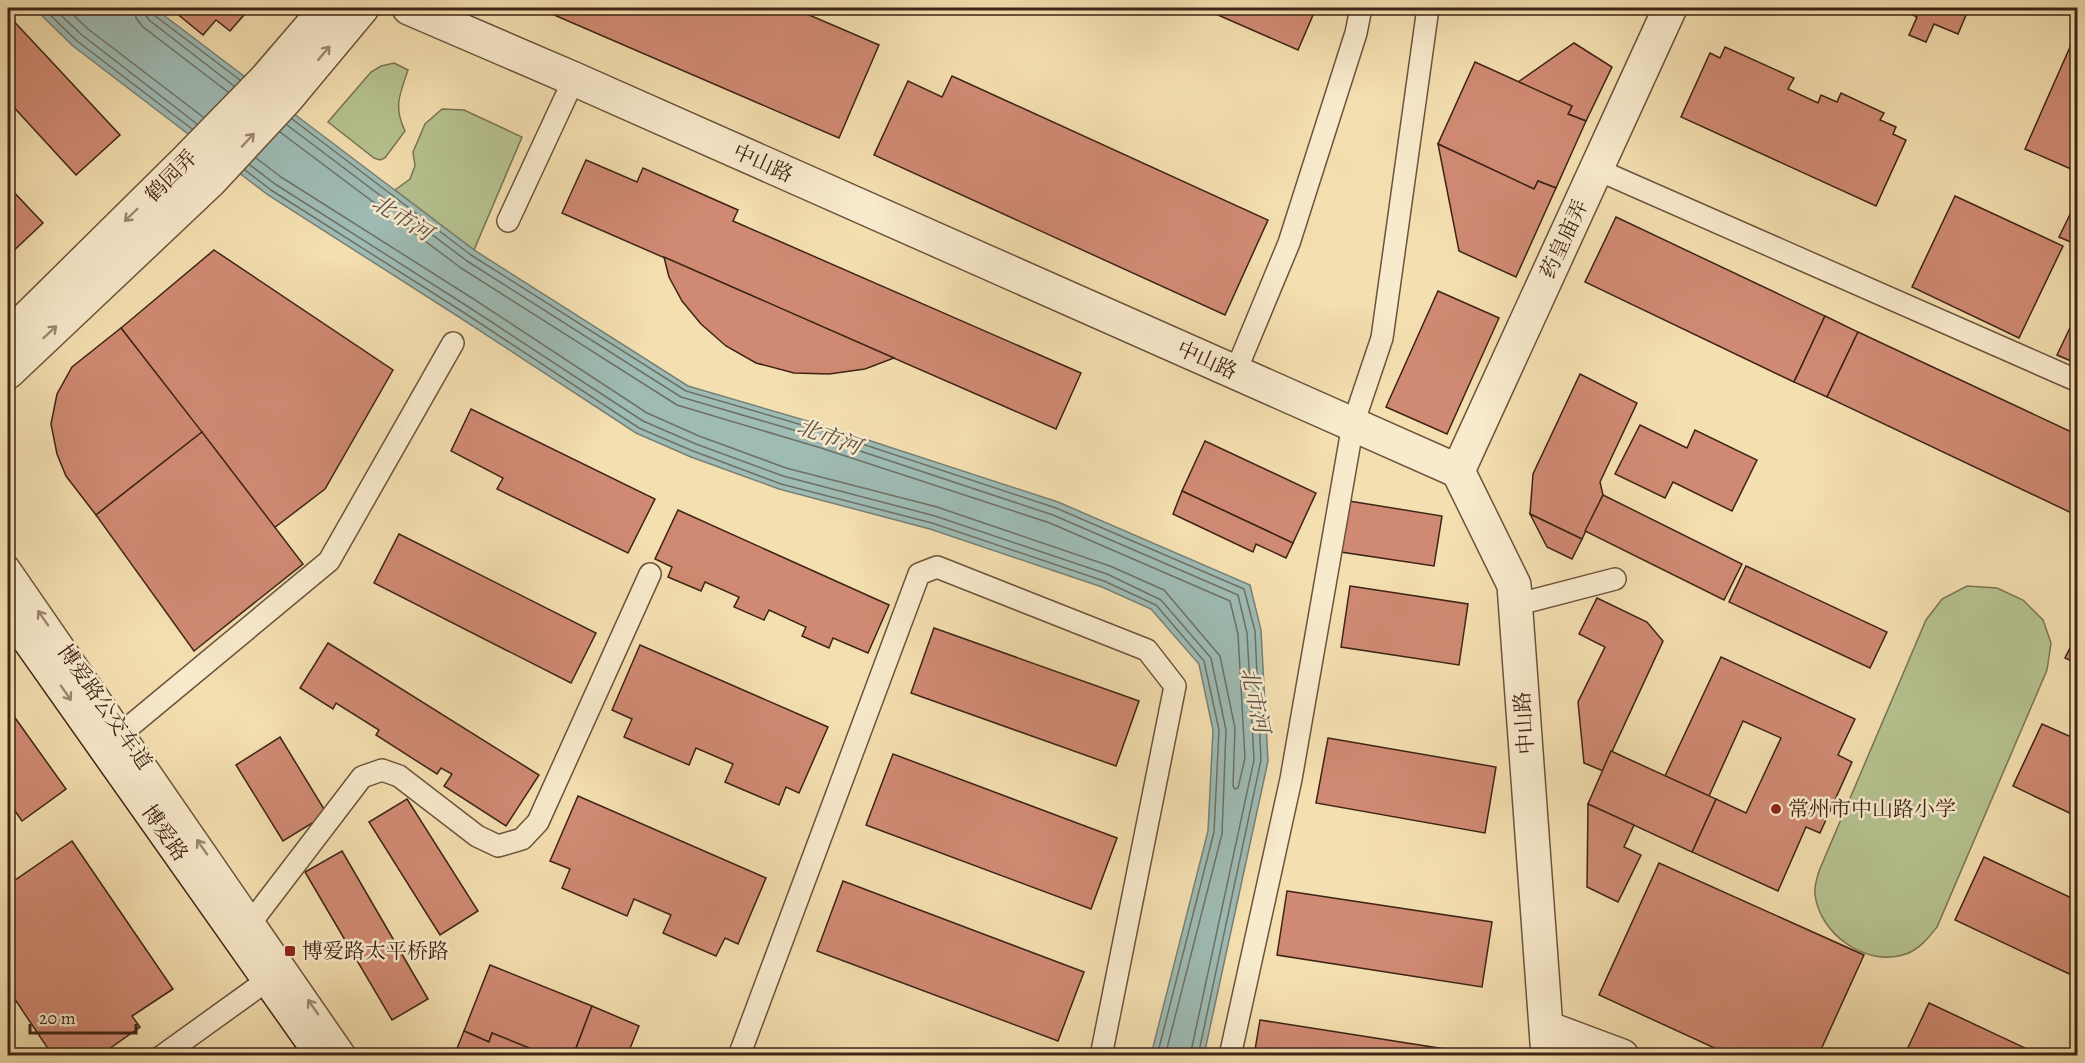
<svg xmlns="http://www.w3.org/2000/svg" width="2085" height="1063" font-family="Alegreya,'Noto Serif SC',serif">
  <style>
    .green { fill: #b6c390; stroke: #7a7453; stroke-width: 1.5 }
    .water { fill: #9ebbb4; stroke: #787f75; stroke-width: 1.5 }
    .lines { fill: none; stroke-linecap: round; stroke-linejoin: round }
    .shore { stroke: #6e7065; stroke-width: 1.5 }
    .building { fill: #d08a73; stroke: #3e2416; stroke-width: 1.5 }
    .lane-casing { stroke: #6c533c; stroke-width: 24 }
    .street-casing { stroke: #6c533c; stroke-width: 36 }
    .secondary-casing { stroke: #3e2416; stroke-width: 36 }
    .lane { stroke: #f8eacc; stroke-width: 21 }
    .street { stroke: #f8eacc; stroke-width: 33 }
    .secondary { stroke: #f8eacc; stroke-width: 33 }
    .oneway { stroke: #9b8771 }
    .poi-dot { fill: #8f2418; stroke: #f8eacc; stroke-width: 2 }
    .labels { text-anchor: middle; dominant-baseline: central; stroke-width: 5; stroke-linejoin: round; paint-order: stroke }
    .street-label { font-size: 21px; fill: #3e2416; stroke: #f8eacc }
    .poi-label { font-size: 21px; fill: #3e2416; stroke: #f8eacc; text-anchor: start }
    .water-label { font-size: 22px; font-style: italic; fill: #5b5145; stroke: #f8eacc }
  </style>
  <rect width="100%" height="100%" fill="#f4dfb0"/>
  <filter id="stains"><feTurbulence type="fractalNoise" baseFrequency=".00333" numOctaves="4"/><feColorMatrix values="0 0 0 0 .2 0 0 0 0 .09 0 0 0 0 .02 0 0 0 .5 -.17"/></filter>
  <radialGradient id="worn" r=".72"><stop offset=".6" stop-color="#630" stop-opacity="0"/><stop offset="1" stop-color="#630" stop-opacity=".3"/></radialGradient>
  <g class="green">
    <path d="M394 63 408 70C400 94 393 106 405 131L385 158 380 160 374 158 328 122 371 72 381 66Z"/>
    <polygon points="442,109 464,110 522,137 474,250 395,190 410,179 415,166 413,152 425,124"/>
    <path d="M1967 586 1997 588 2023 600 2043 620 2051 643 2047 670 1937 927C1929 937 1920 949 1906 954 1867 968 1819 934 1815 894 1814 886 1817 878 1819 871L1926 620 1942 599Z"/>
  </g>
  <polygon class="water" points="34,8 154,8 474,250 688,386 828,427 1058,502 1250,585 1261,630 1268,761 1204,1055 1151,1055 1208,831 1213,730 1199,664 1151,609 1102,587 930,529 779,489 691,457 636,433 459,317 268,195 73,46"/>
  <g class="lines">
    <g class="shore">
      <polyline points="43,8 77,41 192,129"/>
      <polyline points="53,8 82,35 197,124"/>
      <polyline points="66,8 88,29 203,117"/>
      <polyline points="135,8 136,18 143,27 228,92"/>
      <polyline points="144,8 145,14 149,20 234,86"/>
      <polyline points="152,8 154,15 240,80"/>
      <polyline points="292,119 471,255 686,391 826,432 1056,508 1244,589 1255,631 1261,760 1198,1056"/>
      <polyline points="287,125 467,261 681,397 824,439 1053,515 1238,595 1247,633 1254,760 1190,1056"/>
      <polyline points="256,158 281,177 472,298 647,413 699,436 786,468 937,507 1110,566 1164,590 1220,656 1235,728 1233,786 1235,789 1238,788 1245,758 1238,634 1230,601 1050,523 821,448 677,405 461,268 280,132"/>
      <polyline points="250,165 275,184 467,306 643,421 696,444 783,476 935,516 1107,574 1161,600 1211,658 1226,730 1222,834 1165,1056"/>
      <polyline points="245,170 271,190 463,312 639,428 693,451 781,484 932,523 1104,581 1156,605 1204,661 1219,730 1214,832 1157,1056"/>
    </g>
  </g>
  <g class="building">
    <polygon points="170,8 250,8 230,31 216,20 203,35"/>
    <polygon points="538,8 793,8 879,45 839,138"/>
    <polygon points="1202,8 1316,8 1298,50"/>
    <polygon points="1909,8 1969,8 1958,34 1934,24 1926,42 1909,35 1917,17 1907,12"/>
    <polygon points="8,15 120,135 76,175 8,101"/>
    <polygon points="2078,29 2078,172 2025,149"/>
    <polygon points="1574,43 1612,67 1586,121 1568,114 1572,106 1518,82"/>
    <polygon points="1725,47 1794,78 1788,89 1818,103 1821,95 1837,102 1841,93 1884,113 1880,120 1896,127 1893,134 1906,140 1876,206 1681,117 1710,53 1720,58"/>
    <polygon points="1475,62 1572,106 1568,114 1586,121 1556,188 1538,181 1534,189 1438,144"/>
    <polygon points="952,76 1268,220 1225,315 874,155 908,81 942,97"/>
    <polygon points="1438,144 1534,189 1538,181 1556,188 1516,277 1459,251"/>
    <polygon points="586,160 637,182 643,168 738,210 733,221 1081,373 1056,429 562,213"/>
    <polygon points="8,186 43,223 8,256"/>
    <polygon points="1955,196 2063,246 2019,338 1912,287"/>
    <polygon points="2078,198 2078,245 2059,237"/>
    <polygon points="1616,217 1825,316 1794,382 1585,282"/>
    <polygon points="214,250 393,370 325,489 274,528 121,328"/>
    <polygon points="664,257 894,358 865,369 829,374 794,373 756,363 726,346 701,324 682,301 669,277"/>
    <polygon points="1438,291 1499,318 1447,434 1386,407"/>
    <polygon points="2078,311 2078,364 2057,355"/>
    <polygon points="1825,316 1858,332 1827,397 1794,382"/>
    <polygon points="121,328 202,432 96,515 66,476 57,454 51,424 57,394 72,367"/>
    <polygon points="1858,332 2078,435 2078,516 1827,397"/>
    <polygon points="1580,374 1637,403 1600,482 1603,495 1582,539 1530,514 1533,474"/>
    <polygon points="471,409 655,499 628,553 497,489 503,478 451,451"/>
    <polygon points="1640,425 1687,448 1695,430 1757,460 1732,511 1673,482 1665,498 1615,474"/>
    <polygon points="202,432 303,564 194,651 96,515"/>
    <polygon points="1205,441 1316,493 1293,543 1182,491"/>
    <polygon points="1182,491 1293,543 1286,558 1256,544 1253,552 1173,514"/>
    <polygon points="1603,495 1742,564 1724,600 1585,531"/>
    <polygon points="1349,501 1442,516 1434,566 1341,552"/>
    <polygon points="678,510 889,605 868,653 833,638 829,648 802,636 806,627 769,610 764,620 734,607 739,597 705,582 701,591 668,577 672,567 655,559"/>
    <polygon points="1530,514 1582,539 1572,559 1547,547"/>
    <polygon points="399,534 596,633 571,683 374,583"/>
    <polygon points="1746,566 1887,632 1870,668 1729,602"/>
    <polygon points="1350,586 1468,604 1459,665 1341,647"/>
    <polygon points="1597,598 1647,622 1663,641 1603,771 1584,763 1578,702 1605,647 1579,634"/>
    <polygon points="934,628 1139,701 1116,766 911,693"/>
    <polygon points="2078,632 2078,664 2065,658"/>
    <polygon points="328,643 539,775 506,826 444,786 452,774 441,768 437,774 376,735 379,730 336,703 333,709 300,688"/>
    <polygon points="640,645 828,727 799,793 786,787 779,805 725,782 733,764 696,748 689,765 624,737 632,719 612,710"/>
    <polygon points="1721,657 1855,719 1838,755 1852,762 1820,833 1806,827 1778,891 1692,852 1716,799 1746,813 1781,738 1743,721 1709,796 1665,776"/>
    <polygon points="8,708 66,789 22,821 8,801"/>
    <polygon points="2042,724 2078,740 2078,817 2013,786"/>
    <polygon points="280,737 327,814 283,841 236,765"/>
    <polygon points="1328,738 1496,767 1485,833 1316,803"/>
    <polygon points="1611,751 1716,799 1692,852 1588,804"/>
    <polygon points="893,754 1117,838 1091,909 866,825"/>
    <polygon points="578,796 766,878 738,944 725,938 716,956 663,933 671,915 634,899 627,916 562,888 570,869 550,861"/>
    <polygon points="407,799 478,911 440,935 369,822"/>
    <polygon points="1588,804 1634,825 1624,847 1641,855 1618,902 1587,887"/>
    <polygon points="72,841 173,989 132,1016 140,1027 99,1056 53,1056 8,989 8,885"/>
    <polygon points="342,851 428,999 392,1020 305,872"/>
    <polygon points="1984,857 2078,901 2078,978 1955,920"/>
    <polygon points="1659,863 1864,955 1818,1056 1732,1056 1599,995"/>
    <polygon points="843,881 1084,972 1058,1041 817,951"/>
    <polygon points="1287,891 1492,922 1482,987 1277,955"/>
    <polygon points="490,965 592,1006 573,1056 543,1056 544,1054 492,1033 489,1042 464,1031"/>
    <polygon points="1929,1003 2042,1056 1904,1056"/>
    <polygon points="592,1006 639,1026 627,1056 573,1056"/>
    <polygon points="1260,1020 1483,1055 1483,1056 1254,1056"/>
    <polygon points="464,1031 489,1042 492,1033 544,1054 543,1056 458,1056 456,1051"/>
  </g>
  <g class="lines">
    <g class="lane-casing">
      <g id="lane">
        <polyline points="1596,169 2078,381"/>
        <polyline points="508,221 574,79"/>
        <polyline points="1235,373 1289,243 1356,33 1361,8"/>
        <polyline points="8,566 346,1056"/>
        <polyline points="1515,605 1615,579"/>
        <polyline points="112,741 329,561 453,343"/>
        <polyline points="239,938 362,777 382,770 399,776 477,836 498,846 522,839 538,822 650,574"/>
        <polyline points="162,1056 269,979"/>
        <polyline points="739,1056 919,574 937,567 1147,650 1175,686 1101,1056"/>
        <polyline points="1230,1056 1291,779 1353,424 1382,338 1428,8"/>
      </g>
    </g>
    <g class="street-casing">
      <g id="street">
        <polyline points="409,8 574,79 1458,471 1514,585 1548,1056"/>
        <polyline points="8,337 188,159 266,79 327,8"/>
        <polyline points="8,372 210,181 287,98 362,8"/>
        <polyline points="1458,471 1670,8"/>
        <polyline points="1547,1028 1622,1056"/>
      </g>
    </g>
    <g class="secondary-casing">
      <polyline id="secondary" points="8,610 323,1056"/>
    </g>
    <use href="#lane" class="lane"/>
    <use href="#street" class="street"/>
    <use href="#secondary" class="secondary"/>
  </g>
  <defs><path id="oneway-shaft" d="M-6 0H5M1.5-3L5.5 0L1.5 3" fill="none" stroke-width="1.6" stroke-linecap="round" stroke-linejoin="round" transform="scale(1.5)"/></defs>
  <g class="oneway">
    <use href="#oneway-shaft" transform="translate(324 53) rotate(-50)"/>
    <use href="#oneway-shaft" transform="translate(248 140) rotate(-47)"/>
    <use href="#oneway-shaft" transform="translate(131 215) rotate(136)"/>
    <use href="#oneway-shaft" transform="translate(50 332) rotate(-43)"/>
    <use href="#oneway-shaft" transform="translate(43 618) rotate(-125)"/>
    <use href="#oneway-shaft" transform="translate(66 693) rotate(55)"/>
    <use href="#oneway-shaft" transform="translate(202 847) rotate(-125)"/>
    <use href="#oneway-shaft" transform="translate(313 1007) rotate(-125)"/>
  </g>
  <g class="poi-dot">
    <circle cx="1776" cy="809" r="6"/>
    <rect x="284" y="945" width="12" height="12" rx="3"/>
  </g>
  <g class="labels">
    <g class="street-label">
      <text transform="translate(763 163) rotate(24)">中山路</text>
      <text transform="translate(171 176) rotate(-45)">鹤园弄</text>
      <text transform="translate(1564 239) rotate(-65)">药皇庙弄</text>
      <text transform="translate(1207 360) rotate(24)">中山路</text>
      <text transform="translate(105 707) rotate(55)">博爱路公交车道</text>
      <text transform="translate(1524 723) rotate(-94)">中山路</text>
      <text transform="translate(165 833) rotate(55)">博爱路</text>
    </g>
    <g class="poi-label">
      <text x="1788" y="809">常州市中山路小学</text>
      <text x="302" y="951">博爱路太平桥路</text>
    </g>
    <g class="water-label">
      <text transform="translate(402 218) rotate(32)">北市河</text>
      <text transform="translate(829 437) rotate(20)">北市河</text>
      <text transform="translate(1255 700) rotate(78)">北市河</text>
    </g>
  </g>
  <rect width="2085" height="1063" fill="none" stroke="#f4dfb0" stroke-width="30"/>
  <rect x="9" y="9" width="2067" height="1045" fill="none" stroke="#3e2416" stroke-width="3"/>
  <rect x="15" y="15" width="2055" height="1033" fill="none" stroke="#3e2416" stroke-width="1.5"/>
  <path d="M30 1024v9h106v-9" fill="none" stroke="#3e2416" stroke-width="3"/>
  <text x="39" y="1024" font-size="18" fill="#3e2416" stroke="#f8eacc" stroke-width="4.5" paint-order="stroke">20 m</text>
  <rect width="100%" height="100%" filter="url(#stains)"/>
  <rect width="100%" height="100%" fill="url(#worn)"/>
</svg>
